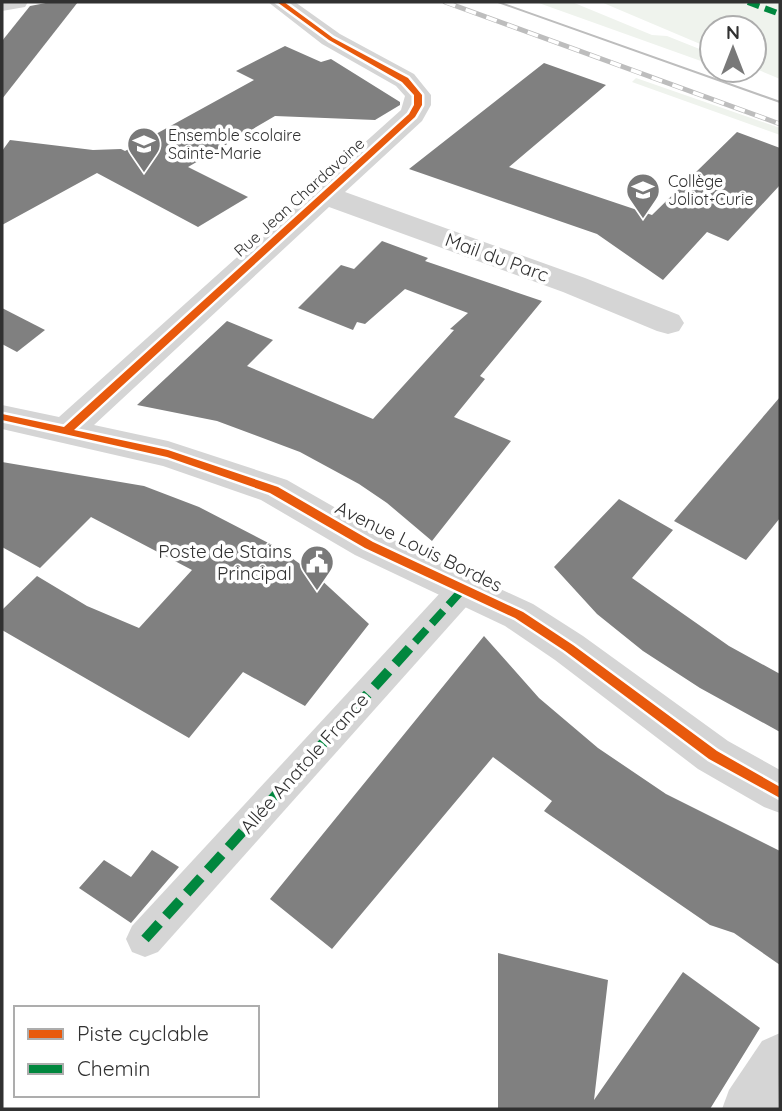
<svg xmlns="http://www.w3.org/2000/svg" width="782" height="1111" font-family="Quicksand,sans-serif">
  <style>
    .green { fill: #eff3ed }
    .building { fill: #808080 }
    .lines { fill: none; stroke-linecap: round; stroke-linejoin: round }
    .pedestrian { fill: #d5d5d5; fill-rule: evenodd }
    .minor { fill: #d5d5d5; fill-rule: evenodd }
    .tram { stroke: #bdbdbd; stroke-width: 2 }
    .rail-casing { stroke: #bdbdbd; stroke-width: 5 }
    .rail { stroke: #fff; stroke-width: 3.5; stroke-dasharray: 11; stroke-linecap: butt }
    .quiet-far2 { stroke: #00873e; stroke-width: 6; stroke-dasharray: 12 6; stroke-linecap: butt }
    .quiet-far1 { stroke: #00873e; stroke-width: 8; stroke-dasharray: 17 8; stroke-linecap: butt }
    .quiet { stroke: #00873e; stroke-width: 10; stroke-dasharray: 21 10; stroke-linecap: butt }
    .cycleway-casing { stroke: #fff; stroke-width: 5 }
    .cycleway { fill: #e8590c; fill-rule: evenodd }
    .labels { text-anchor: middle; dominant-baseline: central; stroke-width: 7; stroke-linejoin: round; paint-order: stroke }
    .far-poi-label { font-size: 16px; fill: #313131; stroke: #fff; text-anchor: start }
    .far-street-label { font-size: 16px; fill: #313131; stroke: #fff }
    .street-label { font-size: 19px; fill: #313131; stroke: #fff }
    .poi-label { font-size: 19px; fill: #313131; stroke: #fff; text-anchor: end }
  </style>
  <rect width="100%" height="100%" fill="#fff"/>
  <g class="green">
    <polygon points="536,2 572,2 652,35 667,36 712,54 712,65"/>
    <polygon points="601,2 780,2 780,79 754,68 754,28 712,28 712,49"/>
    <polygon points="636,78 780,128 780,135 632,82"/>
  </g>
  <g class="building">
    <polygon points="51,2 78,2 2,99 2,41 30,6"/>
    <polygon points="285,46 321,62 331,59 400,102 400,105 375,120 275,116 188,167 248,197 198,227 97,173 2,225 2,151 10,140 93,150 121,149 125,151 254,80 236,71"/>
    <polygon points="544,63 606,85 509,167 652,215 737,132 780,148 780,185 728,241 707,232 663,280 597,234 409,169"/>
    <polygon points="382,241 428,258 425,261 542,301 480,376 485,379 454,417 511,441 432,541 387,503 359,484 300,452 217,421 137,405 227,321 273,340 247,366 373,419 454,330 450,329 468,313 405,289 365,324 357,322 353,330 298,308 341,265 354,269"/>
    <polygon points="2,308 45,330 17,352 2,344"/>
    <polygon points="780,397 780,518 746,560 674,521"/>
    <polygon points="2,462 144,486 199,507 278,548 318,577 369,624 305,706 243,672 189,738 2,630 2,610 37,576 87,606 139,628 192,570 91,517 40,568 2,547"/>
    <polygon points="619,499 673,530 632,578 729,646 780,674 780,732 700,688 643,651 597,614 554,567"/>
    <polygon points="484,636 539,698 598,748 666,794 780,851 780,965 734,933 710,925 544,811 552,801 493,757 332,949 270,899"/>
    <polygon points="152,850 179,867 131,923 79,888 104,860 131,877"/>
    <polygon points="498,953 608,980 594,1100 683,972 760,1028 710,1109 498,1109"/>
  </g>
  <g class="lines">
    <polygon class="pedestrian" points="464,576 475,579 479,588 475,597 158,952 145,957 132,952 126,939 132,926 453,579"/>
    <g class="minor">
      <polygon points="2,2 28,2 25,7 2,11"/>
      <polygon points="268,2 295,2 340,34 414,74 431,95 431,105 422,121 345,192 585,278 679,315 684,323 679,331 668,334 657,331 563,292 329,207 94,425 168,441 287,480 383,535 533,604 583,636 728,741 780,770 780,813 764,807 698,769 555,660 505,626 355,555 261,500 163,466 2,429 2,405 59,417 401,110 405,96 396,86 322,44"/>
      <polygon points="780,1033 778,1109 722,1109 729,1090 762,1041"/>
    </g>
    <polyline class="tram" points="498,2 780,102"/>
    <g class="rail-casing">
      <polyline id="rail" points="445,2 780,124"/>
    </g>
    <use href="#rail" class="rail"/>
    <polyline class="quiet-far2" points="748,2 780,14"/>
    <polyline class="quiet-far1" points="415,642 464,588"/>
    <polyline class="quiet" points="145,939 416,641"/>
    <g class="cycleway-casing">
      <polygon id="cycleway" points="277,2 284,2 333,38 408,78 422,95 422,105 415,117 74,430 168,450 278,487 373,542 523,612 573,645 717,751 780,787 780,798 709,759 565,651 515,618 365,548 270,493 167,457 2,420 2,414 64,427 409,114 414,105 414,95 402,82 329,40"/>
    </g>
    <use href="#cycleway" class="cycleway"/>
  </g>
  <defs>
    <g id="school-pin" transform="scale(1.75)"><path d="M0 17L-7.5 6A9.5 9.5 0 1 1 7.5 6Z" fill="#797979" stroke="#fff"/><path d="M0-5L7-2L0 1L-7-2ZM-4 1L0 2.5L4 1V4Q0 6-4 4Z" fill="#fff"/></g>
    <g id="civic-pin" transform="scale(1.75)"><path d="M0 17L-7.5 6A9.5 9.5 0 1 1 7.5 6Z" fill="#797979" stroke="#fff"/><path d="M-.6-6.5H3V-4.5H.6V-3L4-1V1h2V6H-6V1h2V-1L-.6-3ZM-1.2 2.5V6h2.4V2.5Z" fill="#fff"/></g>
  </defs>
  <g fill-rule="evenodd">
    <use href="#school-pin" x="144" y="144"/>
    <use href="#school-pin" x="643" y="190"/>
    <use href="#civic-pin" x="317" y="562"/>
  </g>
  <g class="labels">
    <g class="far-poi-label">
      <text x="168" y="135">Ensemble scolaire<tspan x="168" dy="18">Sainte-Marie</tspan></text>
      <text x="668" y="181">Collège<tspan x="668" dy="18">Joliot-Curie</tspan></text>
    </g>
    <g class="far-street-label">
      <text transform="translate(299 197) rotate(-42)">Rue Jean Chardavoine</text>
    </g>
    <g class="street-label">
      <text transform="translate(497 257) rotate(20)">Mail du Parc</text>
      <text transform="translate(419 546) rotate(26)">Avenue Louis Bordes</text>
      <text transform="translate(304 763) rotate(-48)">Allée Anatole France</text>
    </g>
    <g class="poi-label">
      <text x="292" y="551">Poste de Stains<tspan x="292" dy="22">Principal</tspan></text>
    </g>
  </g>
  <rect width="782" height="1111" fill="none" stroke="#313131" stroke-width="7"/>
  <rect x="14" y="1006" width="245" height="91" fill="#ffffff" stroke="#adadad" stroke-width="2"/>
  <rect x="28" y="1029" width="35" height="10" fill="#e8590c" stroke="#adadad" stroke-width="2"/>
  <text x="77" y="1041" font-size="21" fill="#313131">Piste cyclable</text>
  <rect x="28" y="1064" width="35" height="10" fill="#00873e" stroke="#adadad" stroke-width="2"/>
  <text x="77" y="1076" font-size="21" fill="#313131">Chemin</text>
  <g transform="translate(733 49)"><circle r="33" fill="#ffffff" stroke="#adadad" stroke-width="2"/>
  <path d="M0-5L12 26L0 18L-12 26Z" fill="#797979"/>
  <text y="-10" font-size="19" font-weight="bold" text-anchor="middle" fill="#313131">N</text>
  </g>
</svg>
